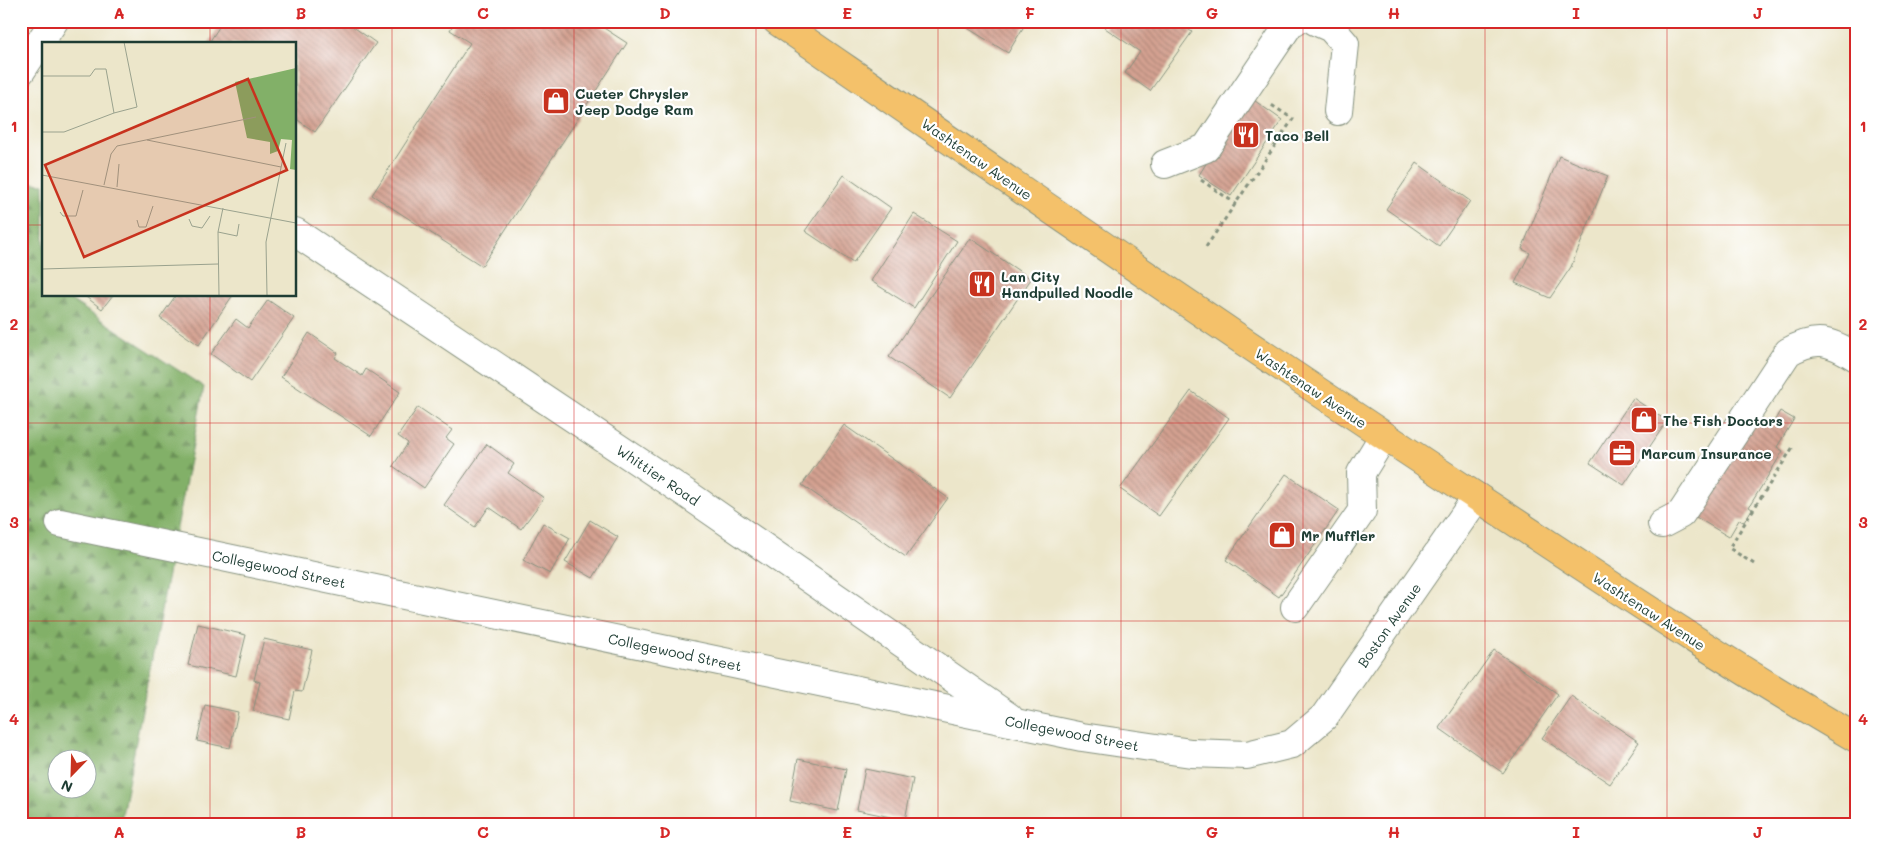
<svg xmlns="http://www.w3.org/2000/svg" width="1877" height="846" font-family="Mali,sans-serif">
  <style>
    .forest { fill: url(#forest-firs); stroke: #50764e; fill-rule: evenodd }
    .building { fill: url(#building-back-hatch) }
    .lines { fill: none; stroke-linecap: round; stroke-linejoin: round }
    .minor-casing { stroke: #86927f; stroke-width: 30 }
    .major-casing { stroke: #86927f; stroke-width: 30 }
    .path { stroke: #86927f; stroke-width: 3; stroke-dasharray: 4 4; stroke-linecap: butt }
    .minor { stroke: #fff; stroke-width: 28 }
    .major { stroke: #f4c16a; stroke-width: 28 }
    .grid { fill: none; stroke: #d62828; stroke-width: 1; stroke-opacity: 0.55 }
    .labels { text-anchor: middle; dominant-baseline: central; stroke-width: 4.5; stroke-linejoin: round; paint-order: stroke }
    .poi-label { font-size: 14px; font-weight: bold; fill: #1f3d34; stroke: #fff; text-anchor: start }
    .street-label { font-size: 14px; fill: #1f3d34; stroke: #fff }
    .inset-road { fill: none; stroke: #9aa28e; stroke-width: 1 }
    .view { fill: #c8321e; fill-opacity: 0.15; stroke: #c8321e; stroke-width: 2.5 }
    .inset-edge { fill: none; stroke: #1f3d34; stroke-width: 2.5 }
    .neatline { fill: none; stroke: #d62828; stroke-width: 2 }
    .grid-label { font-size: 16px; text-anchor: middle; font-weight: bold; fill: #d62828 }
  </style>
  <defs>
    <pattern id="forest-firs" width="22" height="20" patternUnits="userSpaceOnUse" patternTransform="scale(1.25)"><rect width="22" height="20" fill="#82b068"/><path d="M5 1l3.5 6h-7zM16 11l3.5 6h-7z" fill="#6a9056"/></pattern>
    <pattern id="building-back-hatch" width="6" height="6" patternUnits="userSpaceOnUse" patternTransform="scale(1.25)"><rect width="6" height="6" fill="#d4a191"/><path d="M-1 5l2 2M0 0l6 6M5-1l2 2" fill="none" stroke="#ab8477"/></pattern>
  </defs>
  <rect width="100%" height="100%" fill="#fff"/>
  <filter id="ink" filterUnits="userSpaceOnUse"><feTurbulence type="fractalNoise" baseFrequency=".02" numOctaves="2"/><feDisplacementMap in="SourceGraphic" scale="10" xChannelSelector="R" yChannelSelector="G"/><feConvolveMatrix kernelMatrix="1 2 1 2 8 2 1 2 1" color-interpolation-filters="sRGB"/></filter>
  <filter id="wash" filterUnits="userSpaceOnUse"><feTurbulence type="fractalNoise" baseFrequency=".0096" numOctaves="4" result="noise"/><feDisplacementMap in="SourceGraphic" scale="20" xChannelSelector="R" yChannelSelector="G"/><feGaussianBlur stdDeviation="1.12" result="paint"/><feColorMatrix in="noise" values="0 0 0 0 0 0 0 0 0 0 0 0 0 0 0 0 0 1.4 0 .05"/><feComposite in="paint" operator="in"/></filter>
  <g filter="url(#wash)">
    <rect width="100%" height="100%" fill="#ece6ca"/>
    <path class="forest" d="M21 182 44 184V274L41 280 44 282V295H63L204 387 120 825H21ZM58 758H88V788H58Z"/>
    <g id="blocks">
      <g class="building">
        <polygon points="223,21 345,21 376,43 315,132 295,118 295,44 208,44"/>
        <polygon points="455,21 593,21 627,43 482,266 372,195 470,43 450,30"/>
        <polygon points="956,21 1027,21 1008,53"/>
        <polygon points="1110,21 1177,21 1192,32 1150,91 1125,73 1140,52 1105,28"/>
        <polygon points="1248,96 1282,120 1231,196 1199,175"/>
        <polygon points="1559,156 1608,176 1571,267 1550,298 1515,283 1530,253 1522,249"/>
        <polygon points="1417,163 1470,201 1439,246 1386,209"/>
        <polygon points="844,175 891,208 853,263 805,231"/>
        <polygon points="914,214 957,241 914,308 871,281"/>
        <polygon points="970,238 1031,279 950,398 889,357"/>
        <polygon points="87,295 113,295 102,309 86,297"/>
        <polygon points="176,295 233,295 199,345 160,318"/>
        <polygon points="268,300 294,318 250,382 211,354 236,319 248,328"/>
        <polygon points="309,333 338,353 335,358 362,376 366,369 400,392 371,436 281,377"/>
        <polygon points="1191,391 1229,418 1159,516 1120,489"/>
        <polygon points="1633,398 1667,421 1624,485 1590,463"/>
        <polygon points="418,407 452,430 446,438 454,444 424,488 393,466 408,443 398,436"/>
        <polygon points="1780,411 1794,419 1777,447 1783,451 1749,507 1752,509 1744,522 1739,520 1729,537 1696,517 1756,415 1772,425"/>
        <polygon points="844,425 948,498 906,557 802,485"/>
        <polygon points="487,444 514,464 508,473 544,498 521,529 489,507 475,527 444,505"/>
        <polygon points="1286,474 1339,510 1279,597 1226,560"/>
        <polygon points="590,520 618,537 593,578 565,562"/>
        <polygon points="543,523 570,538 550,574 523,560"/>
        <polygon points="198,624 246,635 236,676 188,665"/>
        <polygon points="264,639 312,650 302,692 295,691 289,719 253,711 260,682 254,680"/>
        <polygon points="1494,650 1558,694 1503,773 1439,728"/>
        <polygon points="1571,696 1639,742 1610,784 1542,738"/>
        <polygon points="205,705 238,712 230,748 197,741"/>
        <polygon points="798,759 846,769 838,811 790,801"/>
        <polygon points="865,769 913,779 905,820 857,810"/>
      </g>
    </g>
  </g>
  <g filter="url(#ink)">
    <use href="#blocks" fill-opacity="0" stroke="#86927f" stroke-width="1"/>
    <g class="lines">
      <g class="minor-casing">
        <g id="minor">
          <polyline points="1315,21 1331,28 1345,44 1338,111"/>
          <polyline points="21,71 54,21"/>
          <polyline points="1165,164 1206,148 1291,22 1295,21"/>
          <polyline points="295,232 687,494 1009,717"/>
          <polyline points="60,523 1082,737 1191,753 1247,755 1292,744 1324,717 1477,497"/>
          <path d="M1662 524 1681 514 1788 352C1816 336 1829 340 1856 357"/>
          <polyline points="1295,607 1362,511 1361,473 1383,437"/>
        </g>
      </g>
      <g class="major-casing">
        <path id="major" d="M777 21C1009 181 1241 342 1477 497 1602 579 1726 663 1856 738"/>
      </g>
      <g class="path">
        <polyline points="1201,180 1236,204"/>
        <polyline points="1206,247 1293,119 1270,104"/>
        <polyline points="21,522 33,523"/>
        <polyline points="1754,564 1729,548 1793,447"/>
      </g>
      <use href="#minor" class="minor"/>
      <use href="#major" class="major"/>
    </g>
  </g>
  <path class="grid" d="M210 21V44M392 21V825M574 21V825M756 21V825M938 21V825M1121 21V825M1303 21V825M1485 21V825M1667 21V825M21 225H44M295 225H1856M210 295V825M21 423H1856M21 621H1856"/>
  <defs>
    <g id="shop-square" transform="scale(1.4375)"><rect x="-9" y="-9" width="18" height="18" rx="4" fill="#c8321e" stroke="#fff"/><path d="M-5-2.5h2.3a2.7 3.5 0 0 1 5.4 0H5L5.5 6h-11ZM-1.5-2.5h3a1.5 2.3 0 0 0-3 0Z" fill="#fff"/></g>
    <g id="restaurant-square" transform="scale(1.4375)"><rect x="-9" y="-9" width="18" height="18" rx="4" fill="#c8321e" stroke="#fff"/><path d="M-5-6h1v4h1v-4h1v4h1v-4h1v5L-1.5 .5V6h-2V.5L-5-1ZM5-6V6H3V1.5H1.5Q1.5-4 5-6Z" fill="#fff"/></g>
    <g id="office-square" transform="scale(1.4375)"><rect x="-9" y="-9" width="18" height="18" rx="4" fill="#c8321e" stroke="#fff"/><path d="M-6-3h4V-5.5h4V-3h4V5H-6ZM-1-4.5V-3h2v-1.5ZM-6 0V1H6V0Z" fill="#fff"/></g>
  </defs>
  <g fill-rule="evenodd">
    <use href="#shop-square" x="556" y="101"/>
    <use href="#restaurant-square" x="1246" y="135"/>
    <use href="#restaurant-square" x="982" y="284"/>
    <use href="#shop-square" x="1644" y="420"/>
    <use href="#office-square" x="1622" y="453"/>
    <use href="#shop-square" x="1282" y="535"/>
  </g>
  <g class="labels">
    <g class="poi-label">
      <text x="575" y="93">Cueter Chrysler<tspan x="575" dy="16">Jeep Dodge Ram</tspan></text>
      <text x="1265" y="135">Taco Bell</text>
      <text x="1001" y="276">Lan City<tspan x="1001" dy="16">Handpulled Noodle</tspan></text>
      <text x="1663" y="420">The Fish Doctors</text>
      <text x="1641" y="453">Marcum Insurance</text>
      <text x="1301" y="535">Mr Muffler</text>
    </g>
    <g class="street-label">
      <text transform="translate(977 159) rotate(35)">Washtenaw Avenue</text>
      <text transform="translate(1311 388) rotate(34)">Washtenaw Avenue</text>
      <text transform="translate(658 475) rotate(34)">Whittier Road</text>
      <text transform="translate(279 569) rotate(12)">Collegewood Street</text>
      <text transform="translate(1649 611) rotate(33)">Washtenaw Avenue</text>
      <text transform="translate(1389 625) rotate(-55)">Boston Avenue</text>
      <text transform="translate(675 652) rotate(12)">Collegewood Street</text>
      <text transform="translate(1072 733) rotate(11)">Collegewood Street</text>
    </g>
  </g>
  <g transform="translate(42 42)">
    <rect width="254" height="254" fill="#ece6ca"/>
    <path d="M254 26V128L248 127 250 98 239 97 236 109 228 112V100L205 96 193 40Z" fill="#82b068"/>
    <path class="inset-road" d="M0 34H48L53 27H64L72 71 22 90H0M72 71 95 65 82 0M105 98 239 125M0 133 254 181M62 143 69 112 75 104 214 75M75 145 77 122M18 170 21 174H34L41 148M147 177 150 184 160 186 168 174M95 178 97 185H104L111 164M176 190 195 194 197 182M0 227 176 222M177 253 176 190 181 166M225 253 224 200 244 101"/>
    <path class="view" d="M206 37 245 128 42 215 3 123Z"/>
    <rect width="254" height="254" class="inset-edge"/>
  </g>
  <rect width="1877" height="846" fill="none" stroke="#fff" stroke-width="55"/>
  <g transform="translate(72 774) rotate(203)"><circle r="24" fill="#ffffff" stroke="#a5b1ae"/>
  <path d="M0-4L9 19L0 12L-9 19Z" fill="#c8321e"/>
  <text y="-8" font-size="14" font-weight="bold" text-anchor="middle" fill="#1f3d34">N</text>
  </g>
  <rect x="28" y="28" width="1822" height="790" class="neatline"/>
  <g class="grid-label">
    <text x="119" y="19">A</text>
    <text x="301" y="19">B</text>
    <text x="483" y="19">C</text>
    <text x="665" y="19">D</text>
    <text x="847" y="19">E</text>
    <text x="1030" y="19">F</text>
    <text x="1212" y="19">G</text>
    <text x="1394" y="19">H</text>
    <text x="1576" y="19">I</text>
    <text x="1758" y="19">J</text>
    <text x="14" y="132">1</text>
    <text x="1863" y="132">1</text>
    <text x="14" y="330">2</text>
    <text x="1863" y="330">2</text>
    <text x="14" y="528">3</text>
    <text x="1863" y="528">3</text>
    <text x="14" y="725">4</text>
    <text x="1863" y="725">4</text>
    <text x="119" y="838">A</text>
    <text x="301" y="838">B</text>
    <text x="483" y="838">C</text>
    <text x="665" y="838">D</text>
    <text x="847" y="838">E</text>
    <text x="1030" y="838">F</text>
    <text x="1212" y="838">G</text>
    <text x="1394" y="838">H</text>
    <text x="1576" y="838">I</text>
    <text x="1758" y="838">J</text>
  </g>
</svg>
